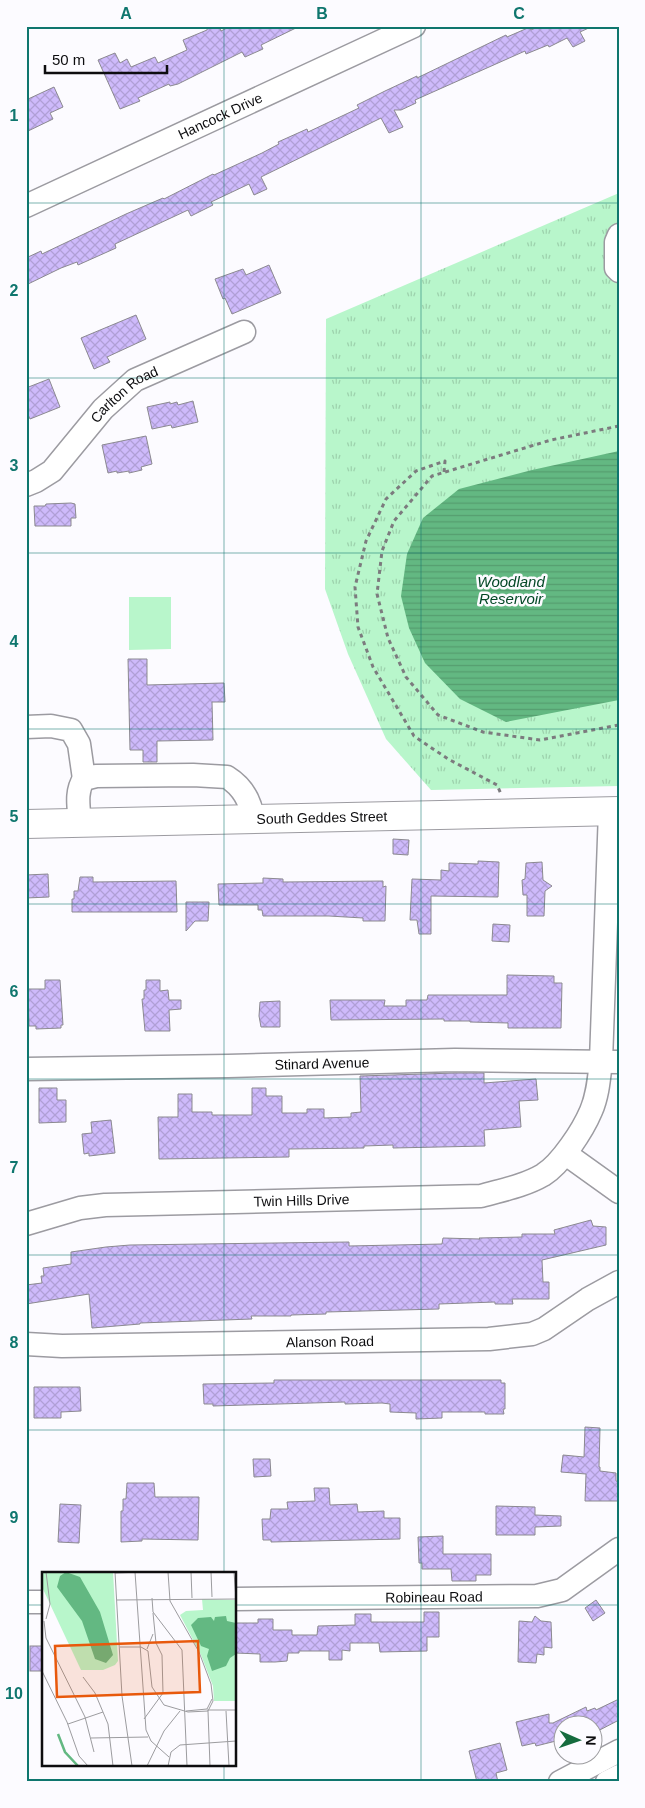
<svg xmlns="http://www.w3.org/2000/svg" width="645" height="1808" font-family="Arial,sans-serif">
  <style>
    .grass { fill: url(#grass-tufts) }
    .green { fill: #b8f6cb }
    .water { fill: url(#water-rules) }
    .building { fill: url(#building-cross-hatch); stroke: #8b8990 }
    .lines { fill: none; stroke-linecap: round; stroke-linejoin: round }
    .minor-casing { stroke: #9c9ba1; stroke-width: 25 }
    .major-casing { stroke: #9c9ba1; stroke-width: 30 }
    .path { stroke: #7c7b7e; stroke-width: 3; stroke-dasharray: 4 4; stroke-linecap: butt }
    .minor { stroke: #fff; stroke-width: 22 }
    .major { stroke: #fff; stroke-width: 28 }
    .grid { fill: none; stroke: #0f766e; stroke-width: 1; stroke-opacity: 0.55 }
    .labels { text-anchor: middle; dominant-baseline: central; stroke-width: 5; stroke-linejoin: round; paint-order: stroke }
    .street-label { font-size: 14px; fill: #0d0d0f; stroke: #fcfbff }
    .water-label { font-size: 15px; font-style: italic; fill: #034826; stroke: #fcfbff }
    .inset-river { fill: none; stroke: #63b882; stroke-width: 2.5 }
    .inset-road { fill: none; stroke: #9c9c9f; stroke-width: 1 }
    .view { fill: #e8590c; fill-opacity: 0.15; stroke: #e8590c; stroke-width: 2.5 }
    .inset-edge { fill: none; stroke: #0d0d0f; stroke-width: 2.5 }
    .neatline { fill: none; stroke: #0f766e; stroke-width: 2 }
    .grid-label { font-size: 16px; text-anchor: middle; font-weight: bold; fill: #0f766e }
  </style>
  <defs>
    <pattern id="grass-tufts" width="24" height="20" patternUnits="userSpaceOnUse" patternTransform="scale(1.25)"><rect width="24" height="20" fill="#b8f6cb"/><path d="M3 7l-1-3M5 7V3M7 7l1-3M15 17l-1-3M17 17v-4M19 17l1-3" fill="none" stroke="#9dd2ad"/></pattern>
    <pattern id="water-rules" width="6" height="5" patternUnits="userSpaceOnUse" patternTransform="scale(1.25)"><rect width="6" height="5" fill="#63b882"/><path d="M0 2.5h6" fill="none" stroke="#559d6f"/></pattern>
    <pattern id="building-cross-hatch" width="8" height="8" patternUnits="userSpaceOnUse" patternTransform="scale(1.25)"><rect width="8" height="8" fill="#cebafb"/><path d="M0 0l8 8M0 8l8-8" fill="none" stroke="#b09fd6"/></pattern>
  </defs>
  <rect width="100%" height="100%" fill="#fcfbff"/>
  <polygon class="grass" points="619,193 619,786 431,790 386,739 348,654 325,589 326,319"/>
  <polygon class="green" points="129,597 171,597 171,649 129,650"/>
  <polygon class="water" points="619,451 619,700 506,722 460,699 425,663 409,628 401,596 407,554 423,518 459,489 532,470"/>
  <g class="building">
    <polygon points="208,26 219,26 221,31 231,26 300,26 261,45 263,49 245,57 242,52 178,84 170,86 169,84 138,98 140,101 120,109 98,60 115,53 120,63 127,59 131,67 155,57 158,63 187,50 183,40 207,30"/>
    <polygon points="540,26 593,26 580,32 585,41 573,47 567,38 549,47 548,45 526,54 525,51 415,100 416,103 401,110 394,110 403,127 389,133 381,118 261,177 267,189 254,195 249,184 211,202 213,205 191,216 188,210 115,244 116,248 78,265 77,262 61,268 26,285 26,258 41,251 42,254 126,214 163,198 164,199 213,174 214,175 262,153 279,144 278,142 307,129 308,132 359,108 357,105 385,91 417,76 417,78 506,35 507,37 530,27 531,30"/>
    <polygon points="54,87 63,107 50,113 53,119 26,132 26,100"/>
    <polygon points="269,265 281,293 232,314 225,298 223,299 215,279 243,269 246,275"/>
    <polygon points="136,315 146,339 107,357 110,362 94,369 81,338"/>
    <polygon points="49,379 60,407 30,419 26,410 26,388"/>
    <polygon points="193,401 198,422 172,428 171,425 152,429 147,407 170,402 170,404 177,402 178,405"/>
    <polygon points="146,436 152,464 141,467 142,470 129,473 129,471 117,473 117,471 108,473 102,445"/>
    <polygon points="71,503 75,504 76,518 71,518 71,526 35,526 34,506 45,506 46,504"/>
    <polygon points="128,659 147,659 147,685 224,683 225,702 212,702 213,740 157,741 157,762 143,762 143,750 130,750"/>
    <polygon points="393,839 409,840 408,855 393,854"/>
    <polygon points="478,861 499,862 498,897 431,896 431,934 419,934 417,920 410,920 412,879 441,880 441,870 449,871 449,863 478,864"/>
    <polygon points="542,862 543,880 552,886 545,891 544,916 527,916 527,895 523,895 522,880 525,879 526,863"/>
    <polygon points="48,874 49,897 26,898 26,875"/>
    <polygon points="80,877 93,877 93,882 176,881 177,912 72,912 72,899 74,899 74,891 78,891"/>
    <polygon points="263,878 283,879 283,882 383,881 383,887 386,886 385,921 363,921 363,918 329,916 263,916 262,910 258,910 258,905 219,905 218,884 263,883"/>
    <polygon points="186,902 209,902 208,921 195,921 186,931"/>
    <polygon points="493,924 510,925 509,942 492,941"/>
    <polygon points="507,975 554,976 554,983 562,983 561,1028 508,1028 508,1023 470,1022 470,1021 444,1021 444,1019 331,1020 330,1000 385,1000 384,1006 406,1006 406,1000 427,1000 428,995 507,995"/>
    <polygon points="45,980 60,980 63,1025 61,1025 61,1028 36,1029 36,1026 29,1026 28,989 45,989"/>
    <polygon points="146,980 160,980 160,991 168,990 169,1000 181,1000 181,1009 169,1010 170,1031 145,1031 142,999 144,999 144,990 146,990"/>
    <polygon points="280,1001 280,1027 261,1027 259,1016 260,1002"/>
    <polygon points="455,1073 484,1073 484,1083 536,1079 538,1100 519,1101 521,1127 484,1130 485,1146 393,1148 393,1145 364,1146 364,1148 289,1149 289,1157 159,1159 158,1117 178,1117 178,1094 192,1094 192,1112 212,1112 212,1115 252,1115 252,1088 266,1088 266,1096 282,1096 282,1113 307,1113 307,1109 324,1109 324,1118 351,1117 351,1113 361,1112 360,1076"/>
    <polygon points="39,1088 57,1088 57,1100 66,1100 66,1122 39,1123"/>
    <polygon points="111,1120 115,1153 89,1156 89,1153 84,1154 82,1134 92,1133 91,1122"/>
    <polygon points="591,1220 593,1226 606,1227 606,1245 542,1260 543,1282 549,1282 549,1299 512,1299 513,1304 495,1304 495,1302 439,1304 439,1309 326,1312 326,1314 291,1315 291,1316 251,1316 252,1319 140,1323 140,1324 92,1328 89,1294 26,1304 26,1285 42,1283 41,1276 44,1276 43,1268 71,1264 71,1252 106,1247 130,1245 274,1243 349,1242 349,1246 442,1244 443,1238 480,1239 479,1238 522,1237 522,1234 555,1234 554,1230"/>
    <polygon points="274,1380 501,1380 501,1383 505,1383 505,1409 503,1409 504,1414 485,1414 485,1412 442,1412 442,1418 416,1419 416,1413 390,1412 390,1404 382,1403 345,1404 345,1402 213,1406 213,1404 204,1404 203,1384 274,1383"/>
    <polygon points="34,1387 80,1387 81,1411 61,1412 61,1418 34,1418"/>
    <polygon points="585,1427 600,1428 599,1467 600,1467 600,1471 616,1473 616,1481 619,1482 619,1501 585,1501 586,1474 561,1472 563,1455 584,1457"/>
    <polygon points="253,1459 270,1459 271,1476 254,1477"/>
    <polygon points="127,1483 154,1483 155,1497 199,1497 198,1540 142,1539 142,1541 121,1542 121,1511 123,1511 123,1499 126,1499"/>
    <polygon points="314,1488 329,1488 330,1505 357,1504 358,1512 384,1511 384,1518 400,1518 400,1539 271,1542 271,1540 263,1540 262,1519 270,1519 271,1509 288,1509 287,1502 315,1501"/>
    <polygon points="60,1504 81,1505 79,1543 58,1542"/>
    <polygon points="496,1506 535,1507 535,1515 561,1516 561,1526 535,1527 535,1535 496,1535"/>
    <polygon points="443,1536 443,1554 491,1554 491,1575 476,1575 476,1581 452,1581 451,1569 422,1569 422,1563 419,1563 418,1537"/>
    <polygon points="596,1600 605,1613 593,1621 585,1608"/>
    <polygon points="424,1612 439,1612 439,1637 427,1637 427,1651 380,1652 379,1643 350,1643 350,1651 342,1650 342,1660 329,1660 329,1651 299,1651 299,1653 288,1653 287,1661 275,1662 260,1662 260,1654 235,1653 235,1623 258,1623 258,1619 273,1619 273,1630 292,1630 292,1635 317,1635 318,1626 355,1625 355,1614 371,1614 371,1622 424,1622"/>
    <polygon points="535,1616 541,1621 551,1622 552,1648 544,1647 544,1655 537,1654 536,1663 518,1662 519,1621 532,1622"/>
    <rect x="30" y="1646" width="14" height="25"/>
    <polygon points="619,1699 619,1720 592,1734 592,1726 562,1726 562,1737 555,1739 556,1741 536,1746 535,1743 522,1746 516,1722 549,1714 549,1723 553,1723 586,1707 587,1711 595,1708 596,1710"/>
    <polygon points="500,1743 507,1770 496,1773 498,1782 477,1782 469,1751"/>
  </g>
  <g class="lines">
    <g class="minor-casing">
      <g id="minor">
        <path id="s1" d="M26 206 414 26"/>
        <polyline points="619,235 616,242 616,268 619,271"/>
        <path id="s2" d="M26 485 36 481 52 471 103 409 135 380 244 332"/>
        <polyline points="26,727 51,726 71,730 79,744 84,779"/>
        <path d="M80 824C79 808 75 792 84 779L96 776 193 775 227 777C243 787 251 802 253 820"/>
        <path id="s3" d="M26 1069 228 1066 455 1060 619 1062"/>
        <polyline points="566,1154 619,1192"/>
        <path id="s4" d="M26 1224 80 1208 105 1205 481 1196C502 1190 524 1186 543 1175 561 1164 583 1130 591 1111 598 1095 599 1078 601 1061L610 811"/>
        <path id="s5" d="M26 1344 62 1346 489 1339 532 1334 544 1329 588 1299 619 1282"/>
        <path id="s6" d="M235 1599 537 1596 562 1590 619 1549"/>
        <polyline points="26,1602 44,1602"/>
        <polyline points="560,1782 619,1751"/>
        <polyline points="607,1782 619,1776"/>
      </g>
    </g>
    <g class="major-casing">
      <g id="major">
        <path id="s7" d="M26 824 619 811"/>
      </g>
    </g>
    <g class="path">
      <polyline points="619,426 551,440 432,476 394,521 382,551 377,594 388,638 406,677 438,715 483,732 540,740 619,725"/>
      <polyline points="444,472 445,461 416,471 386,499 366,541 355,587 358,627 373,667 414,736 448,759 497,785 501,794"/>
    </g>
    <use href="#minor" class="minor"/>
    <use href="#major" class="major"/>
  </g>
  <path class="grid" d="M224 26V1573M421 26V1782M26 203H619M26 378H619M26 553H619M26 729H619M26 904H619M26 1079H619M26 1255H619M26 1430H619M26 1605H44M235 1605H619M224 1764V1782"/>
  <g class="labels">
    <g class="street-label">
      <text stroke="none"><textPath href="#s1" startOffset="214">Hancock Drive</textPath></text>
      <text stroke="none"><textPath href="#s2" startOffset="136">Carlton Road</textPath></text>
      <text stroke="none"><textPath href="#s7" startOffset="296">South Geddes Street</textPath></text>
      <text stroke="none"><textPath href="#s3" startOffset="296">Stinard Avenue</textPath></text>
      <text stroke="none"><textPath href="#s4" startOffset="278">Twin Hills Drive</textPath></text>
      <text stroke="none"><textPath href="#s5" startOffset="304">Alanson Road</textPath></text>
      <text stroke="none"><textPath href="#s6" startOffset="199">Robineau Road</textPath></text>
    </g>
    <g class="water-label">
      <text x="511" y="581">Woodland<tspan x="511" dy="17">Reservoir</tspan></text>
    </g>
  </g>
  <g transform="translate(42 1572)">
    <rect width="194" height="194" fill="#fcfbff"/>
    <path d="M0 0H71L76 89 73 93 61 98H39L0 15Z" fill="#b8f6cb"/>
    <path d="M160 27 194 28V129H172L171 114 159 83 138 43 144 39 161 38Z" fill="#b8f6cb"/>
    <path d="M24 0 38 5 58 40 71 83 64 91 53 87 40 49 15 15 18 4ZM184 44 185 49 194 51V82L188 86 184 94 170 99 165 84 167 77 159 74 149 53 156 46 169 45 172 49 173 45Z" fill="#63b882"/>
    <path class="inset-river" d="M16 162 23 180 36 194"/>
    <path class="inset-road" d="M4 0 8 32 4 47M73 0 80 124 90 194M93 0 104 158 109 169 127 185M149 0 150 26M169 0 170 25M192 0 194 27M73 1 99 0M110 26 111 40 140 78 145 194M75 28 194 27M2 49 4 66 43 145 52 180M78 75H99L106 79 110 115 122 133 146 140 166 139 171 129 169 112 157 80 128 29 126 0M105 77 111 62M0 99 25 150 37 184 46 194M41 105 53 121 66 152 71 194M165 138H194M144 139 165 137 170 127M166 139 168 194M184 139 187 194M102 147 121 121 120 83 114 71 111 41M26 152 61 140M49 166 106 165M105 194 122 159 138 139M126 194 129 180 138 173 194 169"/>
    <path class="view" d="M156 69 158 120 15 125 13 74Z"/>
    <rect width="194" height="194" class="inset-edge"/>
  </g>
  <rect width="645" height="1808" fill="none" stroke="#fcfbff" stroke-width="55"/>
  <g transform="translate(578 1740) rotate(92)"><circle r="24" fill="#fcfbff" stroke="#9c9c9f"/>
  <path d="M0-4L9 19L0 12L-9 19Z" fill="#156b3e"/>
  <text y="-8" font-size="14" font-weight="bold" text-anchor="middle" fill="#0d0d0f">N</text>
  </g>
  <path d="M45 65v8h122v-8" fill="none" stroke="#0d0d0f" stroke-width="2.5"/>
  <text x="52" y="65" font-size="15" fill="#0d0d0f" stroke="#fcfbff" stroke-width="4" paint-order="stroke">50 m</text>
  <rect x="28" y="28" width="590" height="1752" class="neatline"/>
  <g class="grid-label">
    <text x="126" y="19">A</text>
    <text x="322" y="19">B</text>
    <text x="519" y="19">C</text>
    <text x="14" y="121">1</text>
    <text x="14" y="296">2</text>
    <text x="14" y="471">3</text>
    <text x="14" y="647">4</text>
    <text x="14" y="822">5</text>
    <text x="14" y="997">6</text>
    <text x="14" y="1173">7</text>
    <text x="14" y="1348">8</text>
    <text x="14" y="1523">9</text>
    <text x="14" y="1699">10</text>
  </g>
</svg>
